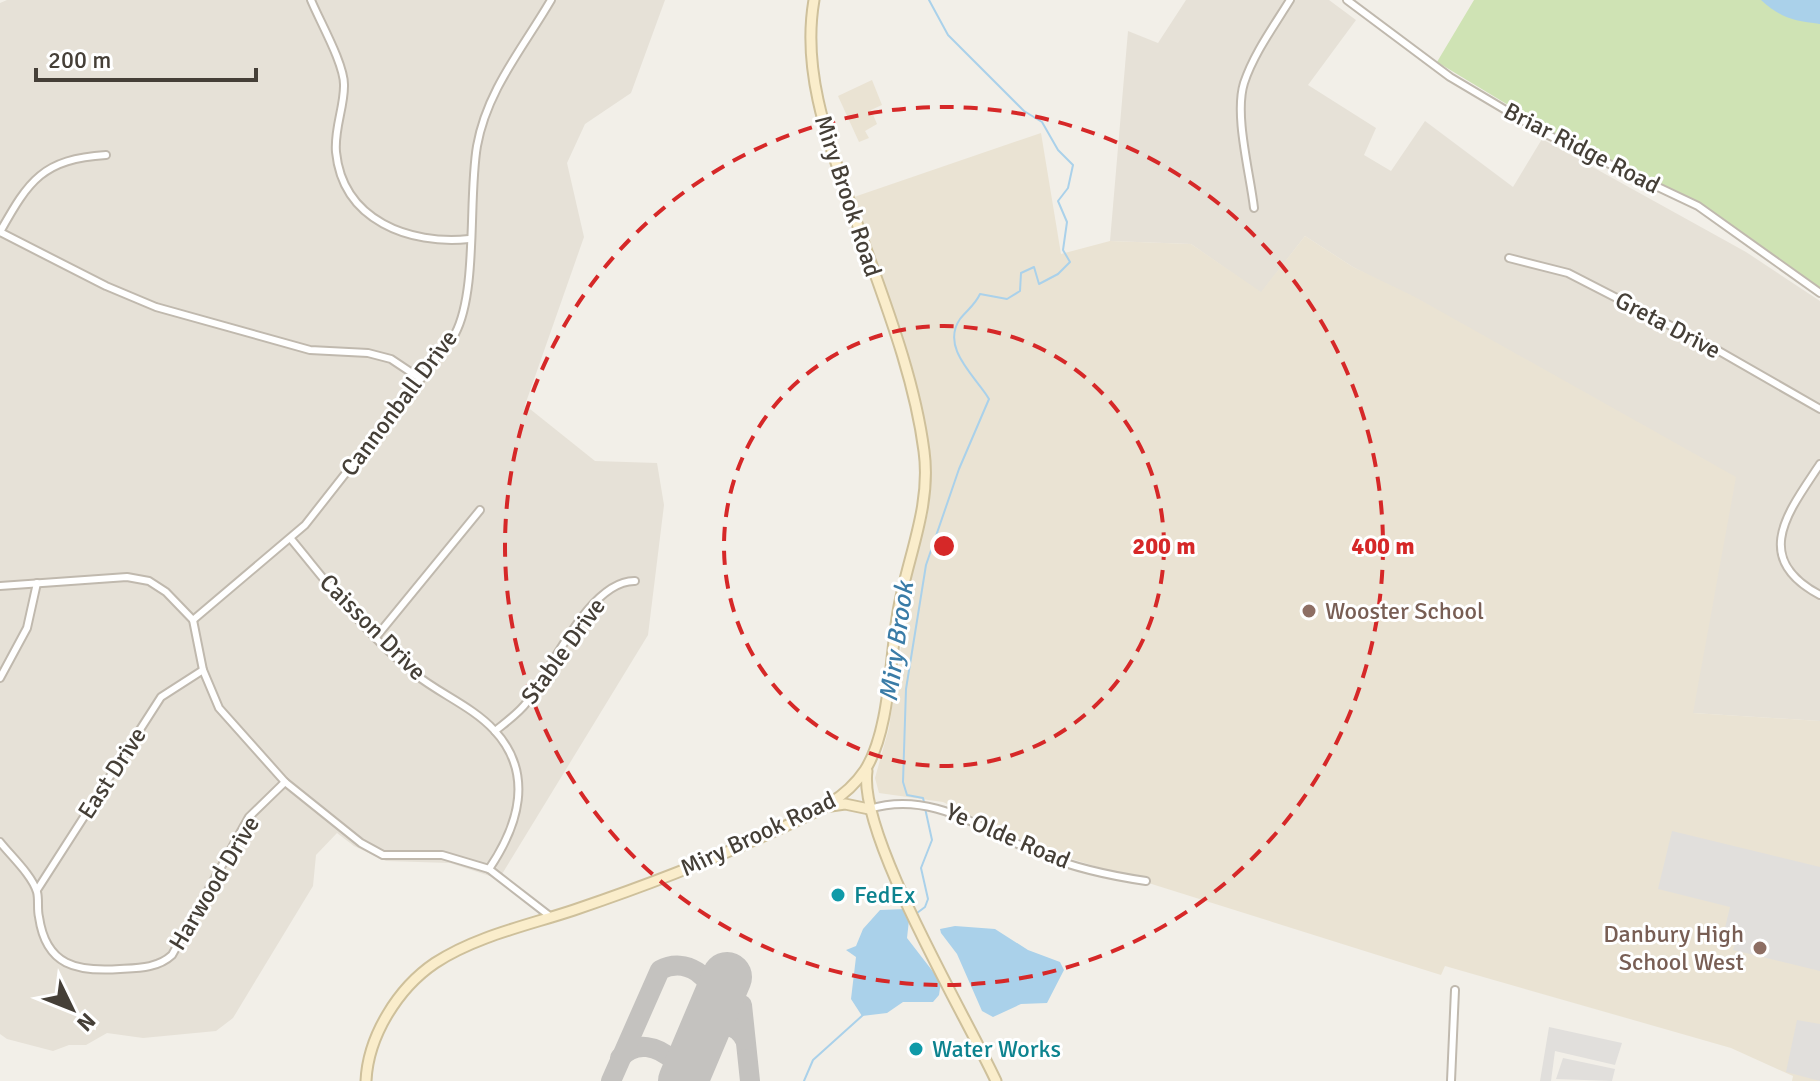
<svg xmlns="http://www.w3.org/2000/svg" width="1820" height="1081" font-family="Signika,sans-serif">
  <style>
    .residential { fill: #e6e1d7 }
    .education { fill: #eae3d3 }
    .green { fill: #cfe3b4 }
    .parking { fill: #e1dfdc }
    .water { fill: #aad1ea }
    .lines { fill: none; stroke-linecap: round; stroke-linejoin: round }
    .stream { stroke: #aad1ea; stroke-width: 2 }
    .taxiway { stroke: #c4c2bf; stroke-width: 20 }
    .runway { stroke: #c4c2bf; stroke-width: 50 }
    .street-casing { stroke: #c0b9ae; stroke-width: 10 }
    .secondary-casing { stroke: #cec09b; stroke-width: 13 }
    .street { stroke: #fff; stroke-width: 6 }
    .secondary { stroke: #faedcb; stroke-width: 9 }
    .ring { fill: none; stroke: #d62828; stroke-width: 4; stroke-dasharray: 14 10 }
    .education-dot { fill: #8d6e63; stroke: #fff; stroke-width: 3 }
    .culture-dot { fill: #0f9aa8; stroke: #fff; stroke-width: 3 }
    .labels { text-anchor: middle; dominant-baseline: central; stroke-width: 6; stroke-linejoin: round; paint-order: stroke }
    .street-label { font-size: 24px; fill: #453f37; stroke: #fff }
    .education-label { font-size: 24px; fill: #785e54; stroke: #fff; text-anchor: start }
    .culture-label { font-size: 24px; fill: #0d838f; stroke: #fff; text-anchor: start }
    .water-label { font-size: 26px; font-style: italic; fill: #3a7ca7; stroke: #fff }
    .centre { fill: #d62828; stroke: #fff; stroke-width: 4 }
    .ring-label { font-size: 24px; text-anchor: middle; font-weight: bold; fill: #d62828; stroke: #fff; stroke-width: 6; stroke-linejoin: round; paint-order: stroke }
  </style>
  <rect width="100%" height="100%" fill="#f2efe8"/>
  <g class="residential">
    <polygon points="7,0 665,0 631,93 585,124 567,163 584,237 525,405 595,461 657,463 664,505 648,635 499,879 450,863 386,861 354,846 337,833 316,855 313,886 233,1018 216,1031 143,1038 107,1033 86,1045 69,1045 53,1051 7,1039 0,1034 0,3"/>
    <polygon points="1186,0 1329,0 1356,20 1308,85 1376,128 1364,155 1391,171 1425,121 1513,187 1542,139 1746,252 1820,301 1820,721 1693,713 1479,334 1353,267 1305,236 1261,293 1191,244 1110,241 1128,31 1158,43"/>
  </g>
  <g class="education">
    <polygon points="872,80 882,105 871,110 877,124 865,131 869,138 859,142 838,96"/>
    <polygon points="1041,133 1061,254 1110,241 1191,244 1261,292 1305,236 1353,267 1415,297 1736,477 1693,713 1820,721 1820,1081 1792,1081 1793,1076 1731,1048 1445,966 1441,975 1072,859 1034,846 943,802 879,793 875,778 889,728 911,579 928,513 930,460 915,389 854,197"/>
  </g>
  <polygon class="green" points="1474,0 1820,0 1820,289 1701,203 1551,131 1437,62"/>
  <g class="parking">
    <polygon points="1672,831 1820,867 1820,971 1733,950 1737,938 1724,932 1730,907 1658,889"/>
    <polygon points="1797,1020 1820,1024 1820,1081 1786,1072"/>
    <polygon points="1549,1027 1622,1043 1615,1065 1555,1051 1551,1081 1540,1081"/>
    <polygon points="1563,1058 1615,1069 1612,1081 1556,1079"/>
  </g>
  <g class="water">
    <path d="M1761 0H1820V24C1793 21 1781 18 1761 0Z"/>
    <polygon points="905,909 909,920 907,938 941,982 939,995 933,1002 903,1002 887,1013 862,1016 851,999 856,957 846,950 856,946 863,929 880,910"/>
    <polygon points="955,926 995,929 1028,950 1060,962 1064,970 1047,1003 1021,1004 993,1017 982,1011 957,954 941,933 940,929"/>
  </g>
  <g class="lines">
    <g class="stream">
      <path d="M924 802 923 798 907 795 903 782 906 689 926 565 959 469 989 399C976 377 940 348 960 319 967 310 975 305 980 294L1007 299 1020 291 1021 273 1034 267 1039 284 1058 274 1070 262 1063 250 1067 222 1058 201 1068 188 1073 165 1058 150 1042 122 1024 111 948 35 929 0"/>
      <polyline points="917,913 925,907 928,899 921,868 932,840 925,808"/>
      <polyline points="804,1081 813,1060 863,1015"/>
    </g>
    <g class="taxiway">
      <polyline points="742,1005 750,1081"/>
      <path d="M699 1043C712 1026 734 1017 745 1040"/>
      <path d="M620 1058C636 1040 658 1046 674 1061L681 1081"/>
      <path d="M611 1081 660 970C686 956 714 977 715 1004"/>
    </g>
    <polyline class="runway" points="683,1081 727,977"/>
    <g class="street-casing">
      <g id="street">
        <path d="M311 0C319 20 345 65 344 86 344 108 334 129 336 152 343 221 410 245 469 239"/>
        <polyline points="1347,0 1450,77 1546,134 1698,206 1820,293"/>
        <path d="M1254 208C1250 173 1234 115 1244 83 1254 53 1274 26 1290 0"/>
        <polyline points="0,232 106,286 156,307 310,350 368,353 391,359 421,379"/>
        <path d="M0 232C29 180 43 159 106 155"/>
        <polyline points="1509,258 1568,273 1712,347 1820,409"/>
        <path d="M1820 464C1789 511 1750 558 1820 595"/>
        <path d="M291 539C330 586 367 636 415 674 440 694 473 707 494 730 535 774 518 826 489 869"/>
        <polyline points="0,586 127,577 149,581 166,592 193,620 203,670 219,708 285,782"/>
        <path d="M193 620 305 525 455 334C478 291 468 198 477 146 487 90 523 48 551 0"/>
        <polyline points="376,637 480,510"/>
        <polyline points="0,678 27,628 37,583"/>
        <path d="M495 731C506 722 519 713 527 702 551 670 590 580 635 581"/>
        <path d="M869 809C935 789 985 833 1043 855 1075 868 1112 876 1146 881"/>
        <path d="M0 842C11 856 32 875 37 892 39 899 37 909 39 917 46 966 77 972 120 969 139 968 158 968 172 955L249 817 285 782 361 843 383 855H442L489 869 551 917"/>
        <polyline points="37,890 161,697 203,670"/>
        <polyline points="1451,1081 1455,990"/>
      </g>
    </g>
    <g class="secondary-casing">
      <g id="secondary">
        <path d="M867 771C858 835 965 1014 996 1081"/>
        <polyline points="831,806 845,804 869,809"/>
        <path d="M366 1081C368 1036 398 988 435 963 476 936 529 925 574 910 642 887 708 862 772 832 807 816 843 803 865 770 889 733 890 661 897 618 905 562 932 509 924 451 913 366 876 281 849 200 826 135 802 69 814 0"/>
      </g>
    </g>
    <use href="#street" class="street"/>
    <use href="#secondary" class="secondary"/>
  </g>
  <g class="ring">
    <circle cx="944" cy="546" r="220"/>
    <circle cx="944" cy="546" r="439"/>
  </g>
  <g class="education-dot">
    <circle cx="1309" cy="611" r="8"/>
    <circle cx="1760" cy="948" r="8"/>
  </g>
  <g class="culture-dot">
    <circle cx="838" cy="895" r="8"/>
    <circle cx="916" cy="1049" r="8"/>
  </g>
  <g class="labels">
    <g class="street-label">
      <text transform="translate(1582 148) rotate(27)">Briar Ridge Road</text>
      <text transform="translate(848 196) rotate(72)">Miry Brook Road</text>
      <text transform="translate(1668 325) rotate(28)">Greta Drive</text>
      <text transform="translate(399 403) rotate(-53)">Cannonball Drive</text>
      <text transform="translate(373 627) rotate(45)">Caisson Drive</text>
      <text transform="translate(563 651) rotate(-54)">Stable Drive</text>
      <text transform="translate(112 773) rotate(-57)">East Drive</text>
      <text transform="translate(758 834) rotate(-25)">Miry Brook Road</text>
      <text transform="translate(1008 836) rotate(23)">Ye Olde Road</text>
      <text transform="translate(214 883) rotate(-59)">Harwood Drive</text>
    </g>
    <g class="education-label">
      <text x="1325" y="611">Wooster School</text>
      <text x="1744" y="934" text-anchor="end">Danbury High<tspan x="1744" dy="28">School West</tspan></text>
    </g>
    <g class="culture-label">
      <text x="854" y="895">FedEx</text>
      <text x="932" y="1049">Water Works</text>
    </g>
    <g class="water-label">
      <text transform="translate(897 642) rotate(-82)">Miry Brook</text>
    </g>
  </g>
  <circle cx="944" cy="546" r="12" class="centre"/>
  <g class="ring-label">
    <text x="1164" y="554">200 m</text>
    <text x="1383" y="554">400 m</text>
  </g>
  <g transform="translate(72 1009) rotate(133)" stroke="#ffffff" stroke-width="6" paint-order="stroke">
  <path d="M0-6L14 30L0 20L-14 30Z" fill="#453f37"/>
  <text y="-12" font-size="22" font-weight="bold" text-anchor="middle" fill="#453f37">N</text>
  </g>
  <path d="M36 68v12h220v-12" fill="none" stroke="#453f37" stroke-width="4"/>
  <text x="48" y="68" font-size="24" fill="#453f37" stroke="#ffffff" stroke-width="6" paint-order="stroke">200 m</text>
</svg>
